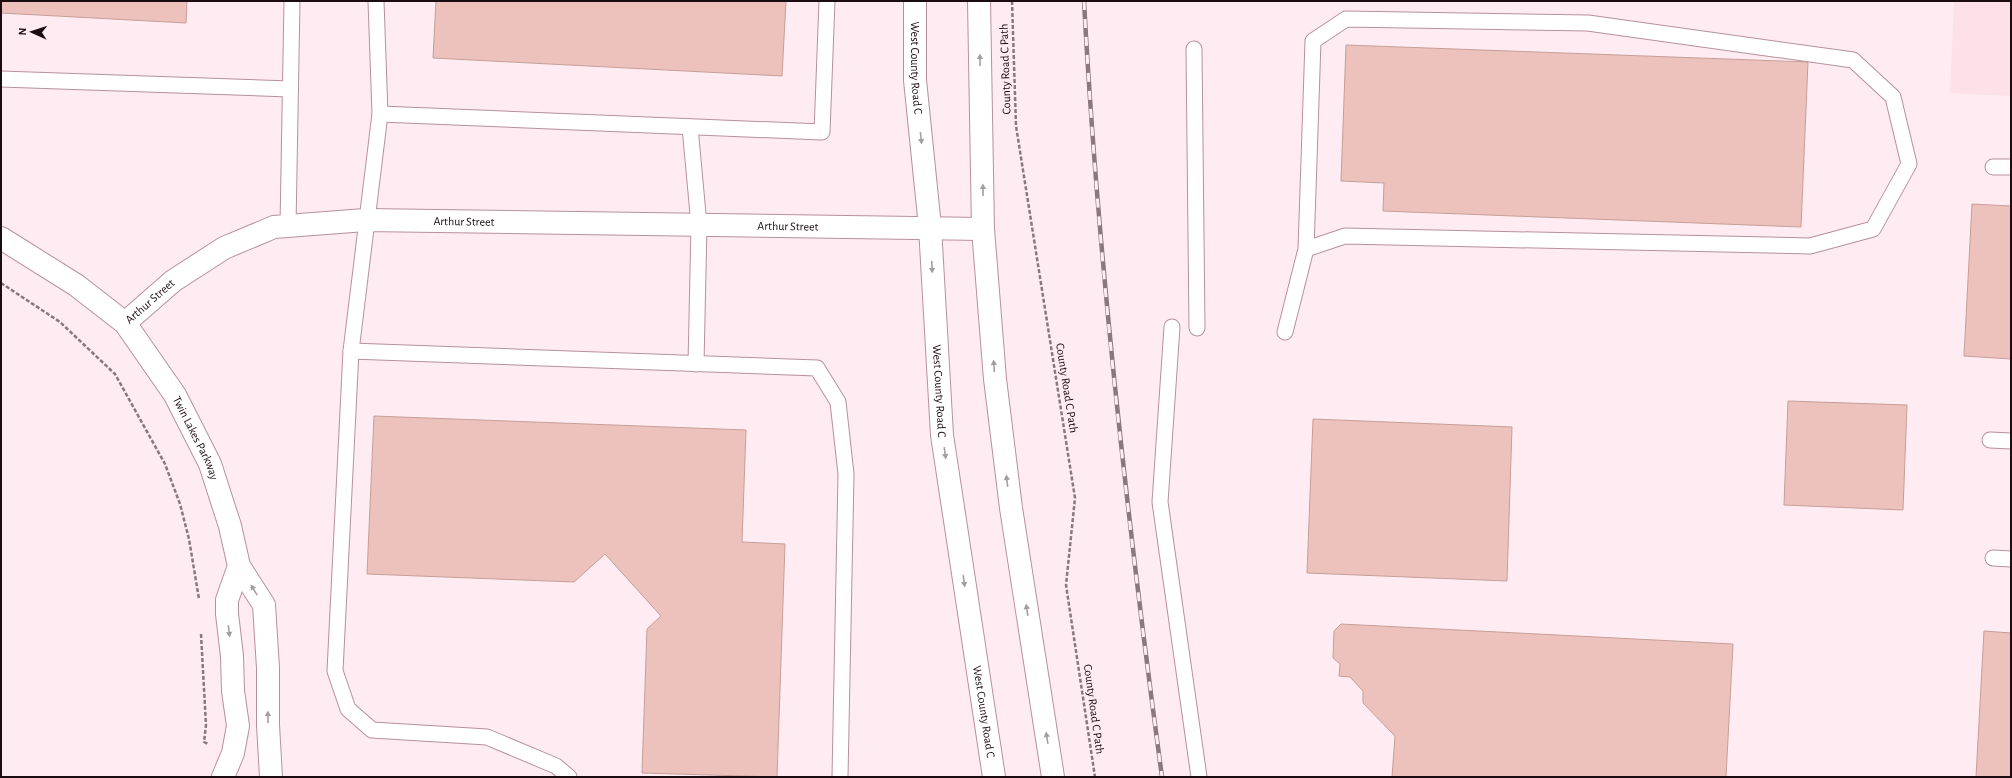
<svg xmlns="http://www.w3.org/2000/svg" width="2012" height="778" font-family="'Alegreya Sans',sans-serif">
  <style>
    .built { fill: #fee0e9 }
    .building { fill: #edc2bc; stroke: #c79e98 }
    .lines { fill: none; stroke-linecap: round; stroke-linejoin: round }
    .lane-casing { stroke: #b7909d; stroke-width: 17 }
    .street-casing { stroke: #b7909d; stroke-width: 24 }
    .secondary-casing { stroke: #b7909d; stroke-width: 24 }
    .path { stroke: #89797e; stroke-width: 2.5; stroke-dasharray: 4 2; stroke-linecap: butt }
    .lane { stroke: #fff; stroke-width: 15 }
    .street { stroke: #fff; stroke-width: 22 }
    .secondary { stroke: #fff; stroke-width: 22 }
    .rail-casing { stroke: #89797e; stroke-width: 4.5 }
    .rail { stroke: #feecf2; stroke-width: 3; stroke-dasharray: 9; stroke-linecap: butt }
    .oneway { fill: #a39ea0 }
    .labels { text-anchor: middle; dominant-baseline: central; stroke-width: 3; stroke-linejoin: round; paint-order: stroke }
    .street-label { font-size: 12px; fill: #1a0c11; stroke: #feecf2 }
  </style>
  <rect width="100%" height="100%" fill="#feecf2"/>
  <polygon class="built" points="1954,1 2011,1 2011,96 1950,93"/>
  <g class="building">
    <polygon points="1,1 187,1 186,23 1,13"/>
    <polygon points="436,1 786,1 782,76 433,58"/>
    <polygon points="1346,45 1808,62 1801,227 1383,211 1384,183 1341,181"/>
    <polygon points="1972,204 2011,206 2011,359 1964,356"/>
    <polygon points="1788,401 1907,405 1903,510 1784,505"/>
    <polygon points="374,416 746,430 742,542 785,544 777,777 642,773 647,629 661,616 605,554 574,582 367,574"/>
    <polygon points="1313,419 1512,427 1507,581 1307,573"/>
    <polygon points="1341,624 1733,644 1726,777 1392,777 1395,736 1363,703 1363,691 1350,677 1339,676 1340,664 1333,658 1334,631"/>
    <polygon points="1984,631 2011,633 2011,777 1976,777"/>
  </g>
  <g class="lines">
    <g class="lane-casing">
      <g id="lane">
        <polyline points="376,1 380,114 351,351 335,671 348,709 372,730 487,737 556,766 569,777"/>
        <polyline points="1194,49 1197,328"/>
        <polyline points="1,79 290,89"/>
        <polyline points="380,114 822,132 827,1"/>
        <polyline points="690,127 699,225 696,364"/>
        <polyline points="1993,167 2011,167"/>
        <polyline points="288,226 292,1"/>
        <polyline points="1172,327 1160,502 1199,777"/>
        <polyline points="1285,332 1306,249 1313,41 1346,19 1588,23 1853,60 1893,97 1909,164 1873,229 1810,246 1345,236 1306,249"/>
        <polyline points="351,351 817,368 838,402 846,474 840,777"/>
        <polyline points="1990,440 2011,441"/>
        <polyline points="1993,558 2011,559"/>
      </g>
    </g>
    <g class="street-casing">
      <g id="street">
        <path id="s1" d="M125 323 173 281 224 248 274 227 365 220 983 229"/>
      </g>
    </g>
    <g class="secondary-casing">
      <g id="secondary">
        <path id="s2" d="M915 1V80L930 227 942 435 994 777"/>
        <polyline points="979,1 983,229 995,379 1011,508 1053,777"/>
        <path id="s3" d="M1 238 76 285 125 323 175 395 210 464 230 526 239 566 264 605 268 668V725L271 777"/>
        <polyline points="223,777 233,753 238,726 233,691 232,656 227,614 227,600 239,566"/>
      </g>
    </g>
    <g class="path">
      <polyline points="1012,1 1016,126 1075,498 1066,585 1095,777"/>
      <polyline points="1,283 60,322 115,374 165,464 180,504 189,539 199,599"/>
      <polyline points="201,634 206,725 204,742 208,744"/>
    </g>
    <use href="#lane" class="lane"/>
    <use href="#street" class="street"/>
    <use href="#secondary" class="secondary"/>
    <g class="rail-casing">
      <path id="rail" d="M1084 1C1098 261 1127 519 1162 777"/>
    </g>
    <use href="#rail" class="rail"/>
  </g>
  <defs><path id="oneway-solid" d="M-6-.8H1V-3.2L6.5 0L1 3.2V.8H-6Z"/></defs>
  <g class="oneway">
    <use href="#oneway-solid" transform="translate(980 60) rotate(-91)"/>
    <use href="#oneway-solid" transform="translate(921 138) rotate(84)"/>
    <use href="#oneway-solid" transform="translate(983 190) rotate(-91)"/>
    <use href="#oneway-solid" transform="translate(932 267) rotate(88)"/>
    <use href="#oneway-solid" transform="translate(994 366) rotate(-94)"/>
    <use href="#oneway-solid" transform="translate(945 453) rotate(82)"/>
    <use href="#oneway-solid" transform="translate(1007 481) rotate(-97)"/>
    <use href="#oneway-solid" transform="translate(964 581) rotate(82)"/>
    <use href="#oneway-solid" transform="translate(254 590) rotate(-122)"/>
    <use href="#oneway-solid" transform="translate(1027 610) rotate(-99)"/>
    <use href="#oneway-solid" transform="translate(229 631) rotate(83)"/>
    <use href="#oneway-solid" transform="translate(268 717) rotate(-91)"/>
    <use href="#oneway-solid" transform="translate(1047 738) rotate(-99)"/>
  </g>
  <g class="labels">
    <g class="street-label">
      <text stroke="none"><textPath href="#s2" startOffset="67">West County Road C</textPath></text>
      <text transform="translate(1005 69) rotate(-92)">County Road C Path</text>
      <text stroke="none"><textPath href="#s1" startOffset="369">Arthur Street</textPath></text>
      <text stroke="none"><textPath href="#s1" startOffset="693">Arthur Street</textPath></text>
      <text stroke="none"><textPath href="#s1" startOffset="33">Arthur Street</textPath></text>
      <text transform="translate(1067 388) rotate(81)">County Road C Path</text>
      <text stroke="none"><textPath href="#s2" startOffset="391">West County Road C</textPath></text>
      <text stroke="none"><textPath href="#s3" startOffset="286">Twin Lakes Parkway</textPath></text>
      <text transform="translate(1094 709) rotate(82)">County Road C Path</text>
      <text stroke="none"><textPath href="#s2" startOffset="715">West County Road C</textPath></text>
    </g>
  </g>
  <rect width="2012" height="778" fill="none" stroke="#1a0c11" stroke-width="4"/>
  <g transform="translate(32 32) rotate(273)" stroke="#feecf2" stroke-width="3" paint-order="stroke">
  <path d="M0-3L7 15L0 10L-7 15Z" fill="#1a0c11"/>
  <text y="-6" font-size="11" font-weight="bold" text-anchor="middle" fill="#1a0c11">N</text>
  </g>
</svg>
